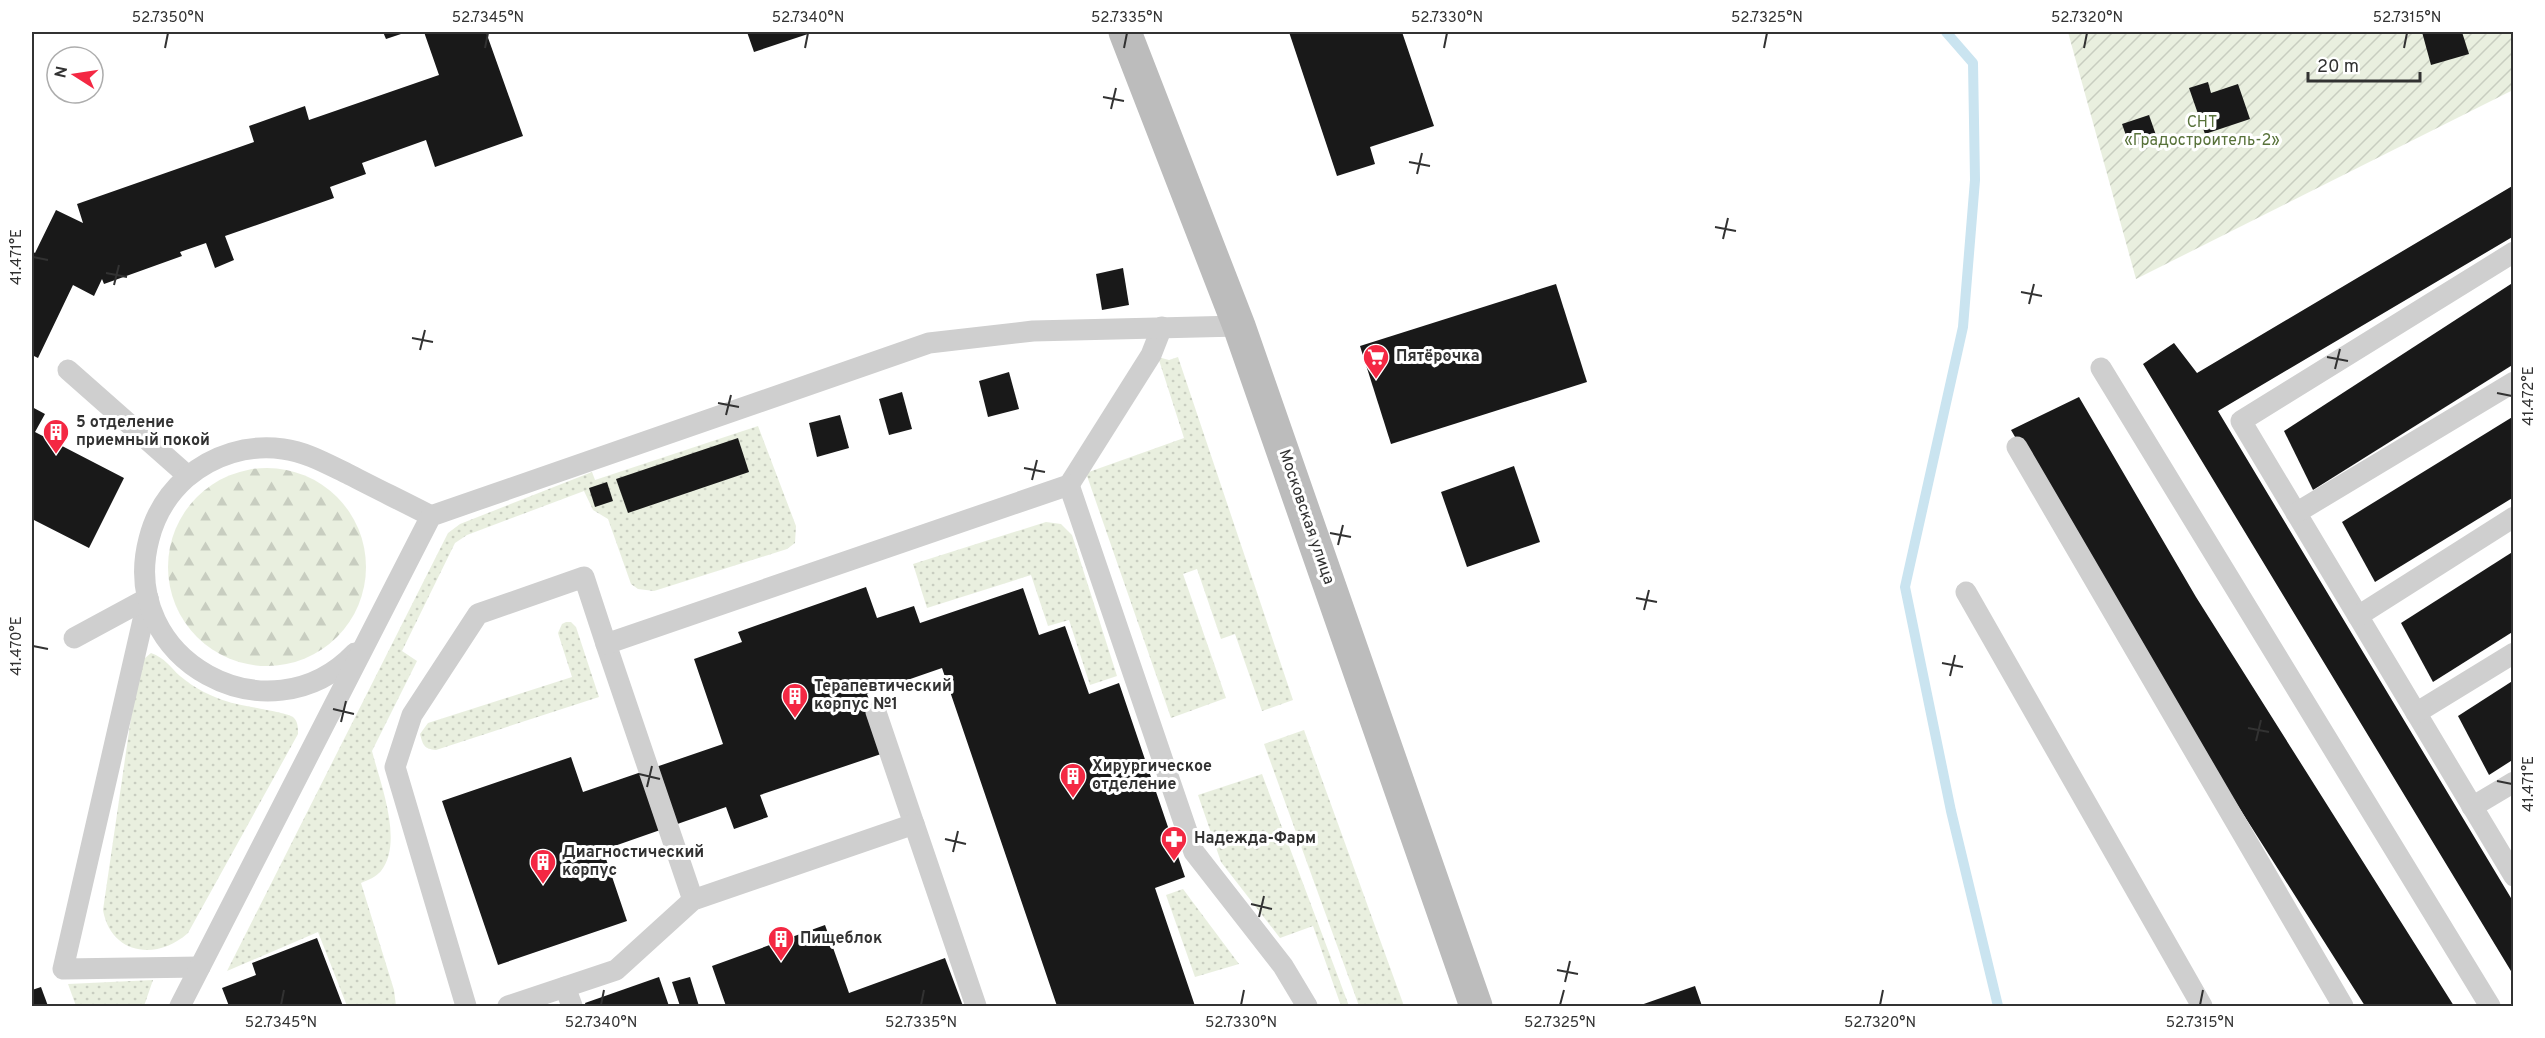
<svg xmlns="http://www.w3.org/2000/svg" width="2545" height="1038" font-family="Overpass,sans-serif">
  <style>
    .grass { fill: url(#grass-dots) }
    .forest { fill: url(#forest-firs) }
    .garden { fill: url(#garden-furrows) }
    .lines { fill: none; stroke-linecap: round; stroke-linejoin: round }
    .stream { stroke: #cae4f0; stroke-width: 10 }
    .building { fill: #191919 }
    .lane { stroke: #cfcfcf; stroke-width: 21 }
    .secondary { stroke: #bcbcbc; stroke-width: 33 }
    .ticks { fill: none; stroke: #323232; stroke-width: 2 }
    .labels { text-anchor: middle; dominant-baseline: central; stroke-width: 6; stroke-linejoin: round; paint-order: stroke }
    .park-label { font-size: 16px; fill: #58723a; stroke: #fff }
    .poi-label { font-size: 16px; font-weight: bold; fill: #323232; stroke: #fff; text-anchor: start }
    .street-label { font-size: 16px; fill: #323232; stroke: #fff }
    .neatline { fill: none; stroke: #323232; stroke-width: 2 }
    .ticks-label { font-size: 15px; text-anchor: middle; fill: #323232 }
  </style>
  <defs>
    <pattern id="grass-dots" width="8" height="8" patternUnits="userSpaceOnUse" patternTransform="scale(1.5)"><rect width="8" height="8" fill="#e9efdf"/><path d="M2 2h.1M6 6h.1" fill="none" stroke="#c8cdc0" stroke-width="1.8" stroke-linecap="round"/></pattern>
    <pattern id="forest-firs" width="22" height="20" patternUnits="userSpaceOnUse" patternTransform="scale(1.5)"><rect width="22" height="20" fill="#e9efdf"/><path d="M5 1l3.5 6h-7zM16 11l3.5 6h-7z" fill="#c8cdc0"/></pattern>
    <pattern id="garden-furrows" width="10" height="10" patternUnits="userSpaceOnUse" patternTransform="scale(1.5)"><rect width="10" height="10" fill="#e9efdf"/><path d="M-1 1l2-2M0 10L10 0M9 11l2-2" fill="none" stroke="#c8cdc0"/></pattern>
  </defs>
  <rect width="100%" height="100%" fill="#fff"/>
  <g class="grass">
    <polygon points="1158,357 1169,360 1178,357 1293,700 1262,711 1235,634 1221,639 1197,569 1183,574 1226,698 1171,718 1086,473 1184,438"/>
    <path d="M758 426 796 526 795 543 787 549 654 591 638 589 631 584 608 519 593 510 584 491 467 535 455 543 402 651 417 661 372 751C380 783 404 842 381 871 376 877 368 880 361 883L394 990 396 1006H347L318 932 227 971 448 533 460 524 592 472 595 480Z"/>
    <polygon points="1046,522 1061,524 1072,535 1117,676 1090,685 1069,620 1048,626 1031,575 927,608 913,564"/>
    <path d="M566 622H571L576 627 599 697 436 750C424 749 423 745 420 734L428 723 572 677 558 633 562 624Z"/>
    <path d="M151 653C165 658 170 667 180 676 194 688 212 697 229 702 241 706 287 712 293 717 298 721 298 728 298 734L188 933C157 961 111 955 103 910L139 663Z"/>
    <polygon points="1304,730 1404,1006 1359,1006 1264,744"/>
    <polygon points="1262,774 1349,1006 1341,1006 1313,926 1280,938 1221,862 1198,795"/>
    <polygon points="1183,889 1239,964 1195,977 1166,895"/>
    <polygon points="153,980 144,1006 76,1006 68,984"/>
  </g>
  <circle class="forest" cx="267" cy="567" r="99"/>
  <polygon class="garden" points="2068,32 2513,32 2513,90 2136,279"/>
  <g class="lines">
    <polyline class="stream" points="1946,32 1973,63 1975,180 1963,327 1905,587 1951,811 1998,1006"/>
  </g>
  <g class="building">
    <polygon points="383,32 407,32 386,39"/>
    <polygon points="424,32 486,32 523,136 435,167 426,140 362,163 366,174 330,187 334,198 225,236 234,260 215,268 206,243 180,252 182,256 104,284 102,279 94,296 73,285 38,358 32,355 32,251 35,253 56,210 83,223 77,204 254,142 249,126 305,106 309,120 439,75"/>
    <polygon points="747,32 814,32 754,52"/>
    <polygon points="1289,32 1402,32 1434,126 1370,147 1375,164 1337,176"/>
    <polygon points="2422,32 2462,32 2469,54 2431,65"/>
    <polygon points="2208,82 2211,93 2238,84 2250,119 2205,134 2189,88"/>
    <polygon points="2149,115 2157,138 2130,147 2122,124"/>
    <polygon points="2514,185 2514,236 2218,411 2514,903 2514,976 2143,364 2174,343 2197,373"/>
    <polygon points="1123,268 1129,305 1102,310 1096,274"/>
    <polygon points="2514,282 2514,364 2313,490 2284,431"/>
    <polygon points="1556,284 1587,382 1391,444 1360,346"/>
    <polygon points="1009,372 1019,409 988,417 979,381"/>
    <polygon points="902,392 912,429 889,435 879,399"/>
    <polygon points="2079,397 2196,597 2454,1006 2365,1006 2148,664 2011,430"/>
    <polygon points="32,407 45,414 35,432 124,478 89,548 32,519"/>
    <polygon points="840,415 849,448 817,457 809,423"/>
    <polygon points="2514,416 2514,497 2375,582 2342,522"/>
    <polygon points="738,438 749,472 628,513 616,479"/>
    <polygon points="1514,466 1540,542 1467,567 1441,492"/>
    <polygon points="607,482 613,501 595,507 589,488"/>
    <polygon points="2514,551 2514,631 2433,682 2401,623"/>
    <polygon points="866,587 877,618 914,606 920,623 1023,588 1039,635 1065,626 1089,694 1119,683 1185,877 1155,888 1195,1006 1057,1006 942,668 867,694 887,752 760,795 768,817 734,829 726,807 603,850 627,921 498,965 442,801 571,757 583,792 723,744 694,659 742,642 738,632"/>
    <polygon points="2514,680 2514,759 2489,775 2458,716"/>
    <polygon points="825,925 849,993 945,958 963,1006 726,1006 712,966"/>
    <polygon points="317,938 343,1006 229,1006 222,988 256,975 252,963"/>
    <polygon points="659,977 669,1006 586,1006 585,1003"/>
    <polygon points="690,977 699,1006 680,1006 672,982"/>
    <polygon points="1695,986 1702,1006 1638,1006"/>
    <polygon points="41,987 48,1006 32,1006 32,990"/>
  </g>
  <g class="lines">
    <g class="lane">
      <polyline points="2514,252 2241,421 2514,876"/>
      <polyline points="2101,368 2490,1006"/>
      <polyline points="68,370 188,476"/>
      <polyline points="2017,447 2343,1006"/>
      <polyline points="1069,485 1151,355 1162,327"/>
      <polyline points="2296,513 2514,382"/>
      <polyline points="1966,592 2202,1006"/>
      <polyline points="148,598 63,969 200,967"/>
      <polyline points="2358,616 2514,517"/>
      <polyline points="74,638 148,598"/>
      <polyline points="606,644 693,900"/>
      <path d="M355 653C269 743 117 660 149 539 155 515 168 494 186 478 213 455 248 444 283 449 307 452 329 465 350 475 377 489 404 502 431 516"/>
      <polyline points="876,712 914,824"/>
      <polyline points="2416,713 2514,653"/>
      <polyline points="2472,807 2514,782"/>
      <polyline points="565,987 572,1006"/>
      <polyline points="180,1006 431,516 929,343 1033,331 1239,326"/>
      <polyline points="466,1006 395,767 412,715 478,614 584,577 606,644 1069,485 1194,852 1283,966 1307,1006"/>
      <polyline points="508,1006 616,970 693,900 914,824 976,1006"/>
    </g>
    <polyline class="secondary" points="1125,32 1239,326 1476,1006"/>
  </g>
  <path class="ticks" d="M165 48 168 33M485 48 488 33M805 48 808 33M1124 48 1127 33M1444 48 1447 33M1764 48 1767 33M2084 48 2087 33M2404 48 2407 33M1103 97 1124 101M1111 109 1116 88M1409 162 1430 166M1417 174 1422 153M1715 227 1736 231M1723 239 1728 218M33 257 48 260M106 273 127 277M114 285 119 265M2021 292 2042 296M2029 304 2034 284M412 338 433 342M420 350 425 330M2327 357 2348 361M2335 369 2340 349M2497 393 2512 396M718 403 739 407M726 415 731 395M1024 468 1045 472M1032 480 1037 460M1330 533 1351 537M1338 545 1343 525M1636 598 1657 602M1644 610 1649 590M33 646 48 649M1942 663 1963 667M1950 676 1955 655M333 709 354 714M341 722 346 701M2248 728 2269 732M2256 741 2261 720M639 774 660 779M2497 781 2512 784M647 787 652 766M945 839 966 844M953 852 958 831M1251 904 1272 909M1259 917 1264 896M1557 970 1578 974M1565 982 1570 961M281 1005 284 990M601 1005 604 990M921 1005 924 990M1241 1005 1244 990M1560 1005 1564 990M1880 1005 1883 990M2200 1005 2203 990"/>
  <defs>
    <g id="supermarket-pin" transform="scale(1.35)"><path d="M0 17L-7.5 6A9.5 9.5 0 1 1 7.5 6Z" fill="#f42843" stroke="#fff"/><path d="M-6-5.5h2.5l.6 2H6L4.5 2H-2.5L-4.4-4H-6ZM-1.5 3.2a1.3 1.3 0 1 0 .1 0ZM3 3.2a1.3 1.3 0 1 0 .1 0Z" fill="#fff"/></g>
    <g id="building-pin" transform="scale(1.35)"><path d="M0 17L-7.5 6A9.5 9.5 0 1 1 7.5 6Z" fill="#f42843" stroke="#fff"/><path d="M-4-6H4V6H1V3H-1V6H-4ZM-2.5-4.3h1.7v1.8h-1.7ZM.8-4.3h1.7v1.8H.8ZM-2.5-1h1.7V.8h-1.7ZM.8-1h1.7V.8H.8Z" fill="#fff"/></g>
    <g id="pharmacy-pin" transform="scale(1.35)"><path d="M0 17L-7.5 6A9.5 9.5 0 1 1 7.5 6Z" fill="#f42843" stroke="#fff"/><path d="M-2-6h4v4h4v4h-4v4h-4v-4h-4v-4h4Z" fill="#fff"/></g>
  </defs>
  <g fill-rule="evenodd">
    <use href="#supermarket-pin" x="1376" y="357"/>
    <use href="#building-pin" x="56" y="432"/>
    <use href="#building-pin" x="795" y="696"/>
    <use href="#building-pin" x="1073" y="776"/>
    <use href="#pharmacy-pin" x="1174" y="839"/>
    <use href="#building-pin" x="543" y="862"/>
    <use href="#building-pin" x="781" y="939"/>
  </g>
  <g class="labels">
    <g class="park-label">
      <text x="2202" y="123">СНТ<tspan x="2202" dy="18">«Градостроитель-2»</tspan></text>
    </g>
    <g class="poi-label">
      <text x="1396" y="357">Пятёрочка</text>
      <text x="76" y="423">5 отделение<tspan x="76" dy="18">приемный покой</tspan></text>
      <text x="814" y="687">Терапевтический<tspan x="814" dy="18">корпус №1</tspan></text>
      <text x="1092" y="767">Хирургическое<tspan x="1092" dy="18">отделение</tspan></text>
      <text x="1194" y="839">Надежда-Фарм</text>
      <text x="562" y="853">Диагностический<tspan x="562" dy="18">корпус</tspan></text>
      <text x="800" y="939">Пищеблок</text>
    </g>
    <g class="street-label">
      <text transform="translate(1306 517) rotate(71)">Московская улица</text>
    </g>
  </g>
  <rect width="2545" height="1038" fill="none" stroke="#ffffff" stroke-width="66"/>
  <g transform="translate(75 75) rotate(282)"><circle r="28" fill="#ffffff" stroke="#adadad" stroke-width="1.5"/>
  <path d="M0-4.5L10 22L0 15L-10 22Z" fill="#f42843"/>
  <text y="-9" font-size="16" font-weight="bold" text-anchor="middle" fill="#323232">N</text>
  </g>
  <path d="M2308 72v9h112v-9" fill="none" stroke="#323232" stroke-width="3"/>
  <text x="2317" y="72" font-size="18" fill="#323232" stroke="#ffffff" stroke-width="4.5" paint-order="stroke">20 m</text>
  <rect x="33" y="33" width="2479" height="972" class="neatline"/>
  <g class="ticks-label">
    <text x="168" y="22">52.7350°N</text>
    <text x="488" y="22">52.7345°N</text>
    <text x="808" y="22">52.7340°N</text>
    <text x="1127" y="22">52.7335°N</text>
    <text x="1447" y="22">52.7330°N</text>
    <text x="1767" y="22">52.7325°N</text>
    <text x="2087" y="22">52.7320°N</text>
    <text x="2407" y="22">52.7315°N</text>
    <text transform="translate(16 257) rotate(-90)" y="5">41.471°E</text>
    <text transform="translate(2528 396) rotate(-90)" y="5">41.472°E</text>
    <text transform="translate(16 646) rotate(-90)" y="5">41.470°E</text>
    <text transform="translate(2528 784) rotate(-90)" y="5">41.471°E</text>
    <text x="281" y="1027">52.7345°N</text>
    <text x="601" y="1027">52.7340°N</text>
    <text x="921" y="1027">52.7335°N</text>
    <text x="1241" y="1027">52.7330°N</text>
    <text x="1560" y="1027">52.7325°N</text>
    <text x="1880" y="1027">52.7320°N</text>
    <text x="2200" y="1027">52.7315°N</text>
  </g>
</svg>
